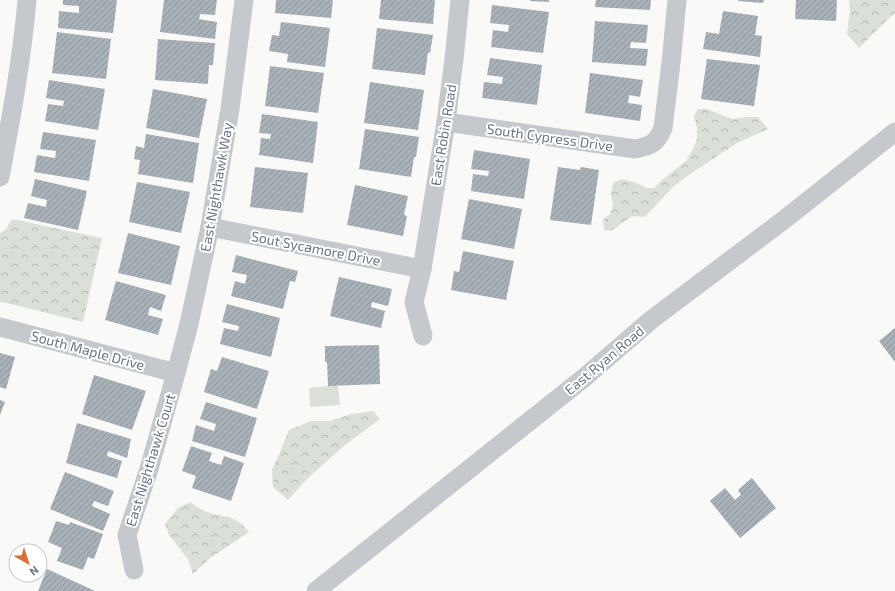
<svg xmlns="http://www.w3.org/2000/svg" width="895" height="591" font-family="'Exo 2',sans-serif">
  <style>
    .park { fill: url(#park-crowns) }
    .pitch { fill: #dae0d8 }
    .building { fill: url(#building-hatch) }
    .lines { fill: none; stroke-linecap: round; stroke-linejoin: round }
    .minor { stroke: #c5c8cc; stroke-width: 19 }
    .labels { text-anchor: middle; dominant-baseline: central; stroke-width: 4; stroke-linejoin: round; paint-order: stroke }
    .street-label { font-size: 14px; fill: #697787; stroke: #fff }
  </style>
  <defs>
    <pattern id="park-crowns" width="20" height="18" patternUnits="userSpaceOnUse"><rect width="20" height="18" fill="#dae0d8"/><path d="M2 6a3 3 0 1 1 6 0M12 15a3 3 0 1 1 6 0" fill="none" stroke="#b5bab5"/></pattern>
    <pattern id="building-hatch" width="6" height="6" patternUnits="userSpaceOnUse"><rect width="6" height="6" fill="#a9b1b8"/><path d="M-1 1l2-2M0 6l6-6M5 7l2-2" fill="none" stroke="#8e959b"/></pattern>
  </defs>
  <rect width="100%" height="100%" fill="#f9f9f7"/>
  <g class="park">
    <polygon points="849,0 895,0 895,13 880,27 859,48 847,34 850,10"/>
    <polygon points="698,109 707,109 732,119 746,117 758,117 768,129 737,143 690,174 672,188 645,217 632,216 611,231 604,230 603,220 610,214 613,205 611,193 613,183 621,179 634,182 647,188 654,188 661,181 686,161 694,147 697,139 697,127 694,116"/>
    <polygon points="12,219 102,238 83,322 2,302 0,303 0,233 6,229"/>
    <polygon points="373,411 380,419 345,445 307,479 288,500 273,487 272,470 281,450 289,430 311,421 330,421 351,414"/>
    <polygon points="190,502 204,511 217,515 229,517 242,524 249,532 209,559 193,574 188,559 169,535 165,524 178,508"/>
  </g>
  <polygon class="pitch" points="338,385 340,405 310,407 309,388"/>
  <g class="building">
    <polygon points="63,0 117,0 113,33 58,28 59,11 79,13 79,6 63,5"/>
    <polygon points="164,0 217,0 215,15 200,14 199,19 217,22 215,39 160,32"/>
    <polygon points="276,0 333,0 331,18 275,13"/>
    <polygon points="381,0 435,0 433,24 379,19"/>
    <polygon points="530,0 549,0 549,2 530,1"/>
    <polygon points="596,0 651,0 650,10 595,7"/>
    <polygon points="738,0 764,0 763,3 738,1"/>
    <polygon points="796,0 837,0 836,21 795,19"/>
    <polygon points="492,5 549,12 543,53 491,47 493,30 508,32 509,25 490,23"/>
    <polygon points="723,11 758,16 755,35 762,36 760,57 703,49 706,32 719,34"/>
    <polygon points="595,21 648,25 646,43 631,42 630,48 648,49 646,66 592,62"/>
    <polygon points="281,22 330,28 325,67 287,62 288,54 269,51 272,35 279,36"/>
    <polygon points="377,28 433,35 430,53 428,52 425,75 372,69"/>
    <polygon points="57,32 111,39 106,79 52,73"/>
    <polygon points="158,39 215,43 213,65 209,65 208,84 155,80"/>
    <polygon points="490,58 542,65 537,105 482,98 484,82 502,84 503,77 487,75"/>
    <polygon points="707,59 760,65 754,106 701,99"/>
    <polygon points="270,66 324,73 318,113 265,106"/>
    <polygon points="590,73 643,80 640,97 629,95 628,103 642,105 640,121 585,113"/>
    <polygon points="49,80 105,89 98,130 45,121 48,104 63,106 64,101 46,98"/>
    <polygon points="370,82 424,90 418,130 364,123"/>
    <polygon points="153,89 207,99 199,138 146,128"/>
    <polygon points="262,114 318,122 313,163 259,155 261,138 270,139 271,134 259,133"/>
    <polygon points="365,129 419,137 416,157 414,157 411,177 359,169"/>
    <polygon points="43,132 96,140 89,181 34,172 37,155 55,158 56,151 40,149"/>
    <polygon points="146,134 199,143 193,183 138,174 140,160 134,159 136,146 144,148"/>
    <polygon points="474,150 530,159 524,199 471,191 473,174 488,176 489,171 471,169"/>
    <polygon points="255,167 308,173 303,213 250,207"/>
    <polygon points="558,167 580,170 581,167 599,170 591,225 550,220"/>
    <polygon points="35,179 87,191 78,230 24,218 28,203 46,207 47,200 31,196"/>
    <polygon points="137,182 190,192 181,233 129,222"/>
    <polygon points="355,185 408,196 404,215 407,216 403,236 347,225"/>
    <polygon points="469,199 522,209 514,249 461,239"/>
    <polygon points="128,233 180,246 171,285 118,273"/>
    <polygon points="463,251 514,261 506,300 451,290 454,271 459,272"/>
    <polygon points="236,255 298,271 295,282 290,281 283,309 231,296 235,281 245,284 247,275 232,272"/>
    <polygon points="339,277 392,289 388,306 372,302 371,307 385,311 381,328 330,316"/>
    <polygon points="116,281 166,295 161,311 150,307 148,315 163,319 158,335 105,320"/>
    <polygon points="227,304 280,318 271,357 220,344 224,328 238,331 239,326 222,322"/>
    <polygon points="895,328 895,362 879,341"/>
    <polygon points="379,345 380,384 328,386 327,362 325,362 325,346"/>
    <polygon points="0,353 15,357 6,389 0,387"/>
    <polygon points="222,357 269,371 257,409 204,392 211,369 217,371"/>
    <polygon points="94,375 146,391 132,430 82,414"/>
    <polygon points="0,400 5,402 0,415"/>
    <polygon points="206,402 257,418 245,457 192,441 196,425 214,431 216,424 200,419"/>
    <polygon points="77,423 131,439 127,458 108,451 107,456 122,461 117,478 66,463"/>
    <polygon points="191,446 212,453 209,461 221,465 224,456 244,463 231,501 192,488 196,476 182,471"/>
    <polygon points="65,472 114,491 108,506 94,501 92,506 110,514 103,531 50,509"/>
    <polygon points="752,478 776,508 740,538 710,501 725,488 735,500 741,495 738,490"/>
    <polygon points="56,521 69,525 70,522 103,534 94,559 88,557 83,570 57,561 62,548 48,542"/>
    <polygon points="47,569 95,591 38,591"/>
  </g>
  <g class="lines">
    <g class="minor">
      <path d="M446 122 635 149C651 146 657 143 663 128L671 63 677 0"/>
      <path d="M0 177C11 119 22 59 27 0"/>
      <polyline points="210,227 422,269"/>
      <polyline points="0,327 176,373"/>
      <polyline points="423,336 414,302 422,269 446,122 454,59 460,0"/>
      <polyline points="134,570 127,535 149,469 176,373 189,324 210,227 230,109 244,0"/>
      <polyline points="316,591 585,377 651,320 785,219 895,132"/>
    </g>
  </g>
  <g class="labels">
    <g class="street-label">
      <text transform="translate(443 135) rotate(-81)">East Robin Road</text>
      <text transform="translate(550 137) rotate(8)">South Cypress Drive</text>
      <text transform="translate(216 187) rotate(-80)">East Nighthawk Way</text>
      <text transform="translate(316 248) rotate(11)">Sout Sycamore Drive</text>
      <text transform="translate(88 350) rotate(15)">South Maple Drive</text>
      <text transform="translate(604 360) rotate(-40)">East Ryan Road</text>
      <text transform="translate(150 460) rotate(-73)">East Nighthawk Court</text>
    </g>
  </g>
  <g transform="translate(28 563) rotate(141)"><circle r="19" fill="#ffffff" stroke="#c3c9cf"/>
  <path d="M0-3L7 15L0 10L-7 15Z" fill="#df6c32"/>
  <text y="-6" font-size="11" font-weight="bold" text-anchor="middle" fill="#697787">N</text>
  </g>
</svg>
